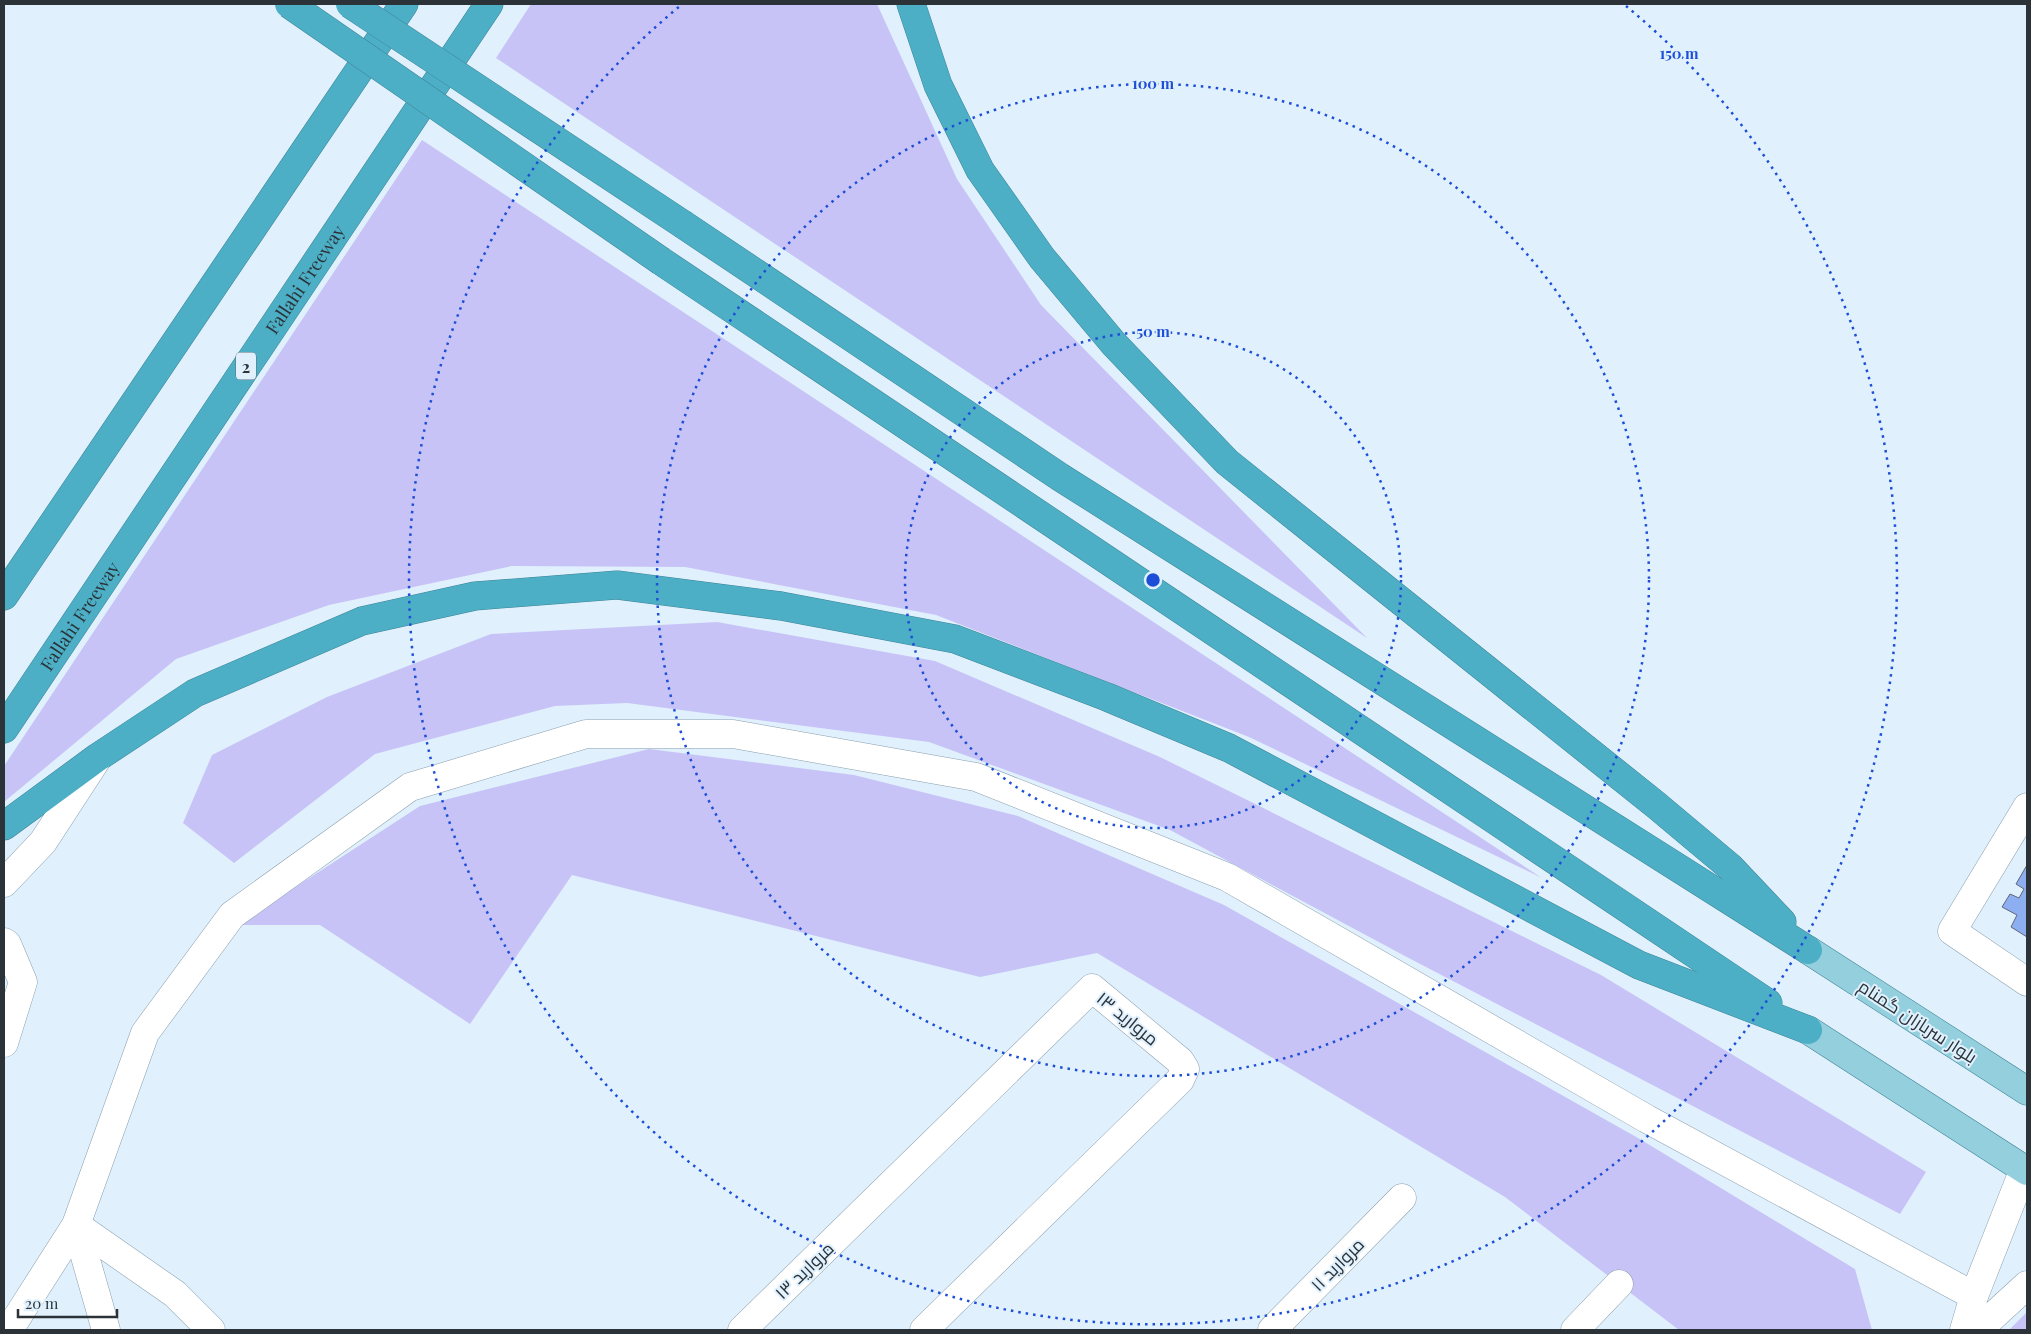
<svg xmlns="http://www.w3.org/2000/svg" width="2031" height="1334" font-family="'Playfair Display',Cairo,serif">
  <style>
    .green { fill: #c8c3f7 }
    .building { fill: #8eaef2; stroke: #5f687a }
    .lines { fill: none; stroke-linecap: round; stroke-linejoin: round }
    .street-casing { stroke: #8b9fad; stroke-width: 29 }
    .secondary-casing { stroke: #8b9fad; stroke-width: 29 }
    .primary-casing { stroke: #408495; stroke-width: 29 }
    .highway-casing { stroke: #408495; stroke-width: 29 }
    .street { stroke: #fff; stroke-width: 28 }
    .secondary { stroke: #fff; stroke-width: 28 }
    .primary { stroke: #94cfdd; stroke-width: 28 }
    .highway { stroke: #4cafc6; stroke-width: 28 }
    .highway-bridge-casing { stroke: #408495; stroke-width: 29; stroke-linecap: butt }
    .highway-bridge { stroke: #4cafc6; stroke-width: 28 }
    .ring { fill: none; stroke: #1d4ed8; stroke-width: 2.5; stroke-dasharray: 2.5 5 }
    .labels { text-anchor: middle; dominant-baseline: central; stroke-width: 4; stroke-linejoin: round; paint-order: stroke }
    .shield { fill: #e0f1fd; stroke: #616c74; stroke-width: 1 }
    .shield-label { font-size: 16px; font-weight: bold; fill: #2b3339 }
    .street-label { font-size: 18px; fill: #2b3339; stroke: #e0f1fd }
    .centre { fill: #1d4ed8; stroke: #e0f1fd; stroke-width: 2.5 }
    .ring-label { font-size: 15px; text-anchor: middle; font-weight: bold; fill: #1d4ed8; stroke: #e0f1fd; stroke-width: 4; stroke-linejoin: round; paint-order: stroke }
  </style>
  <rect width="100%" height="100%" fill="#e0f1fd"/>
  <g class="green">
    <polygon points="531,4 877,4 957,179 1041,305 1367,638 496,58"/>
    <polygon points="422,140 1542,878 1249,737 936,615 685,567 512,566 329,605 176,659 4,802 4,766"/>
    <polygon points="717,622 935,661 1160,757 1601,975 1926,1172 1900,1214 1403,955 1170,830 929,742 627,703 555,706 375,754 234,863 183,823 212,755 327,697 491,634"/>
    <polygon points="649,749 854,775 1018,816 1224,905 1638,1138 1855,1269 1872,1330 1679,1330 1505,1197 1097,953 980,977 572,875 470,1024 320,925 237,925 420,806"/>
    <polygon points="2027,1312 2027,1330 2009,1330"/>
  </g>
  <polygon class="building" points="2027,865 2027,937 2011,927 2017,915 2002,907 2010,894 2019,898 2024,889 2016,884"/>
  <g class="lines">
    <g class="street-casing">
      <g id="street">
        <polyline points="2027,807 1952,931 2027,982"/>
        <polyline points="742,1330 1092,988 1180,1061 1185,1069 1180,1080 924,1330"/>
        <polyline points="1272,1330 1402,1198"/>
        <polyline points="1575,1330 1619,1284"/>
      </g>
    </g>
    <g class="secondary-casing">
      <g id="secondary">
        <polyline points="4,883 43,842 97,759"/>
        <polyline points="4,942 7,944 23,982 4,1043"/>
        <polyline points="9,1330 76,1225 145,1033 232,915 410,787 586,734 733,734 976,777 1227,877 1647,1119 1974,1296"/>
        <polyline points="106,1330 76,1225 175,1294 211,1330"/>
        <polyline points="1964,1330 1974,1296 2024,1169"/>
        <polyline points="1978,1330 2027,1285"/>
      </g>
    </g>
    <g class="primary-casing">
      <g id="primary">
        <polyline points="1808,950 2027,1091"/>
        <polyline points="1808,1030 2027,1171"/>
      </g>
    </g>
    <g class="highway-casing">
      <g id="highway">
        <polyline points="911,4 938,85 980,170 1042,258 1114,344 1227,462 1656,805 1730,867 1782,922"/>
        <polyline points="684,225 1060,477 1808,950"/>
        <polyline points="661,261 1768,1003"/>
        <polyline points="4,596 404,4"/>
        <path id="s1" d="M4 729 489 4"/>
        <polyline points="4,826 98,757 195,693 362,621 475,596 617,585 781,606 955,639 1107,697 1229,748 1639,965 1808,1030"/>
      </g>
    </g>
    <use href="#street" class="street"/>
    <use href="#secondary" class="secondary"/>
    <use href="#primary" class="primary"/>
    <use href="#highway" class="highway"/>
    <g class="highway-bridge-casing">
      <g id="highway-bridge">
        <polyline points="289,4 661,261"/>
        <polyline points="350,4 684,225"/>
      </g>
    </g>
    <use href="#highway-bridge" class="highway-bridge"/>
  </g>
  <g class="ring">
    <circle cx="1153" cy="580" r="248"/>
    <circle cx="1153" cy="580" r="496"/>
    <path d="M1626 6A744 744 0 1 1 680 6"/>
  </g>
  <g class="labels">
    <rect class="shield" x="236" y="352.5" width="20" height="27" rx="4"/>
    <g class="shield-label">
      <text x="246" y="366">2</text>
    </g>
    <g class="street-label">
      <text stroke="none"><textPath href="#s1" startOffset="541">Fallahi Freeway</textPath></text>
      <text stroke="none"><textPath href="#s1" startOffset="136">Fallahi Freeway</textPath></text>
      <text transform="translate(1128 1018) rotate(39)">مروارید ۱۳</text>
      <text transform="translate(1918 1021) rotate(33)">بلوار سربازان گمنام</text>
      <text transform="translate(1337 1264) rotate(-45)">مروارید ۱۱</text>
      <text transform="translate(804 1270) rotate(-44)">مروارید ۱۳</text>
    </g>
  </g>
  <circle cx="1153" cy="580" r="8" class="centre"/>
  <g class="ring-label">
    <text x="1679" y="59">150 m</text>
    <text x="1153" y="89">100 m</text>
    <text x="1153" y="337">50 m</text>
  </g>
  <rect width="2031" height="1334" fill="none" stroke="#2b3339" stroke-width="10"/>
  <path d="M18 1309v8h99v-8" fill="none" stroke="#2b3339" stroke-width="2.5"/>
  <text x="25" y="1309" font-size="15" fill="#2b3339" stroke="#e0f1fd" stroke-width="4" paint-order="stroke">20 m</text>
</svg>
